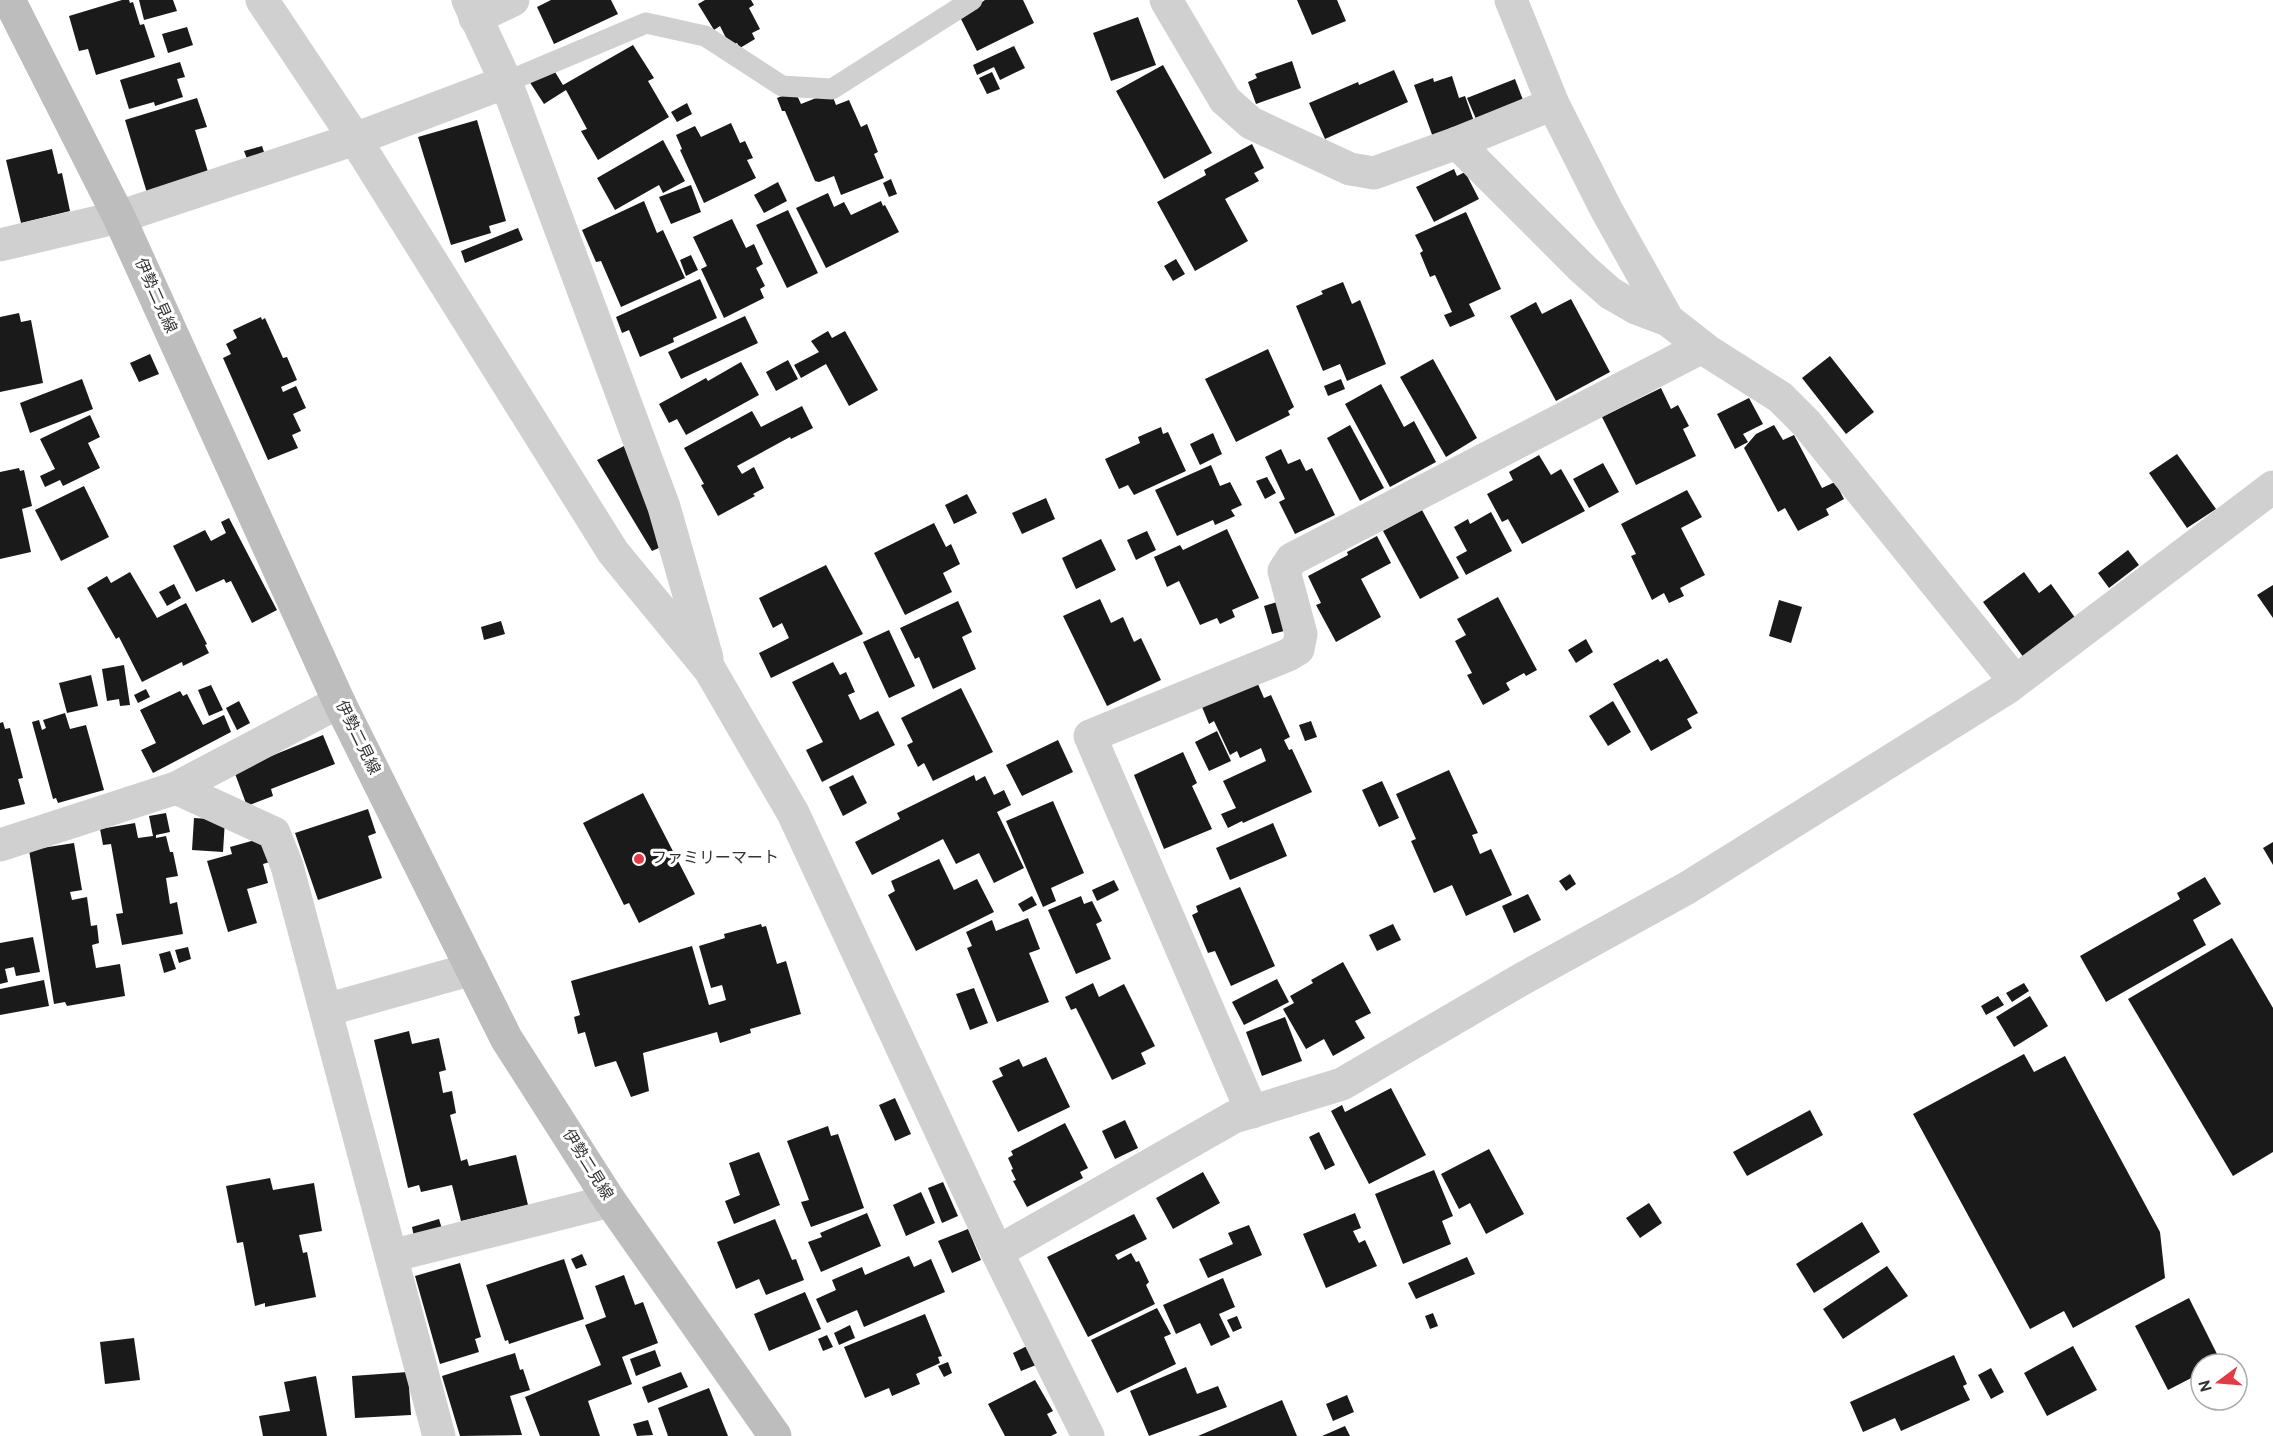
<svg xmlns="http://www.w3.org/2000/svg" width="2273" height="1436" font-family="Overpass,'Noto Sans JP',sans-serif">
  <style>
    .building { fill: #1a1a1a }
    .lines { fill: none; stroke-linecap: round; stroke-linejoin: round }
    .service { stroke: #d0d0d0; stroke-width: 21 }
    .minor { stroke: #d0d0d0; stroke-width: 33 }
    .secondary { stroke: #bdbdbd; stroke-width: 33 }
    .poi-dot { fill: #e63946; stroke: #fff; stroke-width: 2 }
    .labels { text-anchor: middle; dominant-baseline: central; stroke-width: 6; stroke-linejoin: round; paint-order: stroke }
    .street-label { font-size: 16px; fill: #333; stroke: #fff }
    .poi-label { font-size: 16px; fill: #333; stroke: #fff; text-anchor: start }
  </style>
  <rect width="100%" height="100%" fill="#fff"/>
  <g class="building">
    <polygon points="122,0 129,0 130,3 133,2 140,25 144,24 155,57 96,75 88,49 79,51 69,16"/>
    <polygon points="139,0 173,0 177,11 144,20"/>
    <polygon points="551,0 611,0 618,14 554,44 537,7"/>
    <polygon points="705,0 751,0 754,5 749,8 760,29 752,33 755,39 740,48 737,43 730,46 720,26 714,30 698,4"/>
    <polygon points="985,0 1023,0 1034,23 977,51 960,17"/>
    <polygon points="1297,0 1337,0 1346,21 1312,35"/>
    <polygon points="1138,17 1156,65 1111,81 1093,33"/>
    <polygon points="187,27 193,45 168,53 162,34"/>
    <polygon points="633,45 654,78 648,81 669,117 598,160 581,131 587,129 566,90 544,104 529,81 552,67 563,85"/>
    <polygon points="1014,46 1025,68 1000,80 994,67 977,75 973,65"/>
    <polygon points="1292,61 1301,88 1256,104 1248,82 1257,78 1255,74"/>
    <polygon points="180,62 185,77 177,79 183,97 155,106 154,102 129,109 120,80"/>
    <polygon points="1163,65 1212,153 1164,179 1116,91"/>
    <polygon points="1394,70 1408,102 1325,139 1309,103 1358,82 1359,85"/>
    <polygon points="992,72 1000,89 987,94 979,78"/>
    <polygon points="1452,76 1459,98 1465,96 1475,124 1434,140 1414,85 1433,78 1434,82"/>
    <polygon points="1515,79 1523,100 1476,119 1467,98"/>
    <polygon points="795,91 801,104 831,92 836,105 849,100 861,127 867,124 878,152 874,154 884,178 841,195 834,176 819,182 815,181 785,111 782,111 777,98"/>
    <polygon points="197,98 207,127 195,130 209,175 147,193 125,120"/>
    <polygon points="687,103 692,114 677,122 671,112"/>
    <polygon points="477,120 506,221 489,226 491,233 451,245 418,137"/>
    <polygon points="731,123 740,143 745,141 753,158 747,160 756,178 704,203 680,150 682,149 676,135 695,126 701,137"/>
    <polygon points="663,140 685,181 663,193 659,185 615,210 597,178"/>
    <polygon points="1252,144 1264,168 1254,173 1259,181 1225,199 1248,241 1195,271 1157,202 1206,175 1204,170"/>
    <polygon points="262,146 266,158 249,164 244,151"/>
    <polygon points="52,149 58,174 62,173 70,211 21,223 6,160"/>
    <polygon points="1454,169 1457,176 1465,172 1479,199 1434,222 1416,187"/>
    <polygon points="891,179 897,194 889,197 883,183"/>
    <polygon points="778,182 787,201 764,213 754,195"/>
    <polygon points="691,185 701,212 671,224 659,197"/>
    <polygon points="828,193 834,207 844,202 851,215 881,201 883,206 885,205 899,232 826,268 796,208"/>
    <polygon points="644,201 657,233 663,230 685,278 621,307 601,261 596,262 582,230"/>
    <polygon points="788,210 818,273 787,288 756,225"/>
    <polygon points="1466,212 1501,289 1469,304 1475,316 1450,327 1444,315 1452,312 1435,275 1430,277 1420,253 1423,251 1415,235"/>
    <polygon points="732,219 746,248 754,244 763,264 756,268 765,286 760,289 764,298 724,318 701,269 707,266 693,237"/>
    <polygon points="518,228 523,240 465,263 461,251"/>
    <polygon points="691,255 698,270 686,276 680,260"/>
    <polygon points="1176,259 1185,274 1173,281 1164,266"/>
    <polygon points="700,279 717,318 673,338 674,342 640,357 629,330 622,333 616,317"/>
    <polygon points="1343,282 1352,304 1360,300 1386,364 1347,381 1340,364 1323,371 1296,306 1323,294 1321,291"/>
    <polygon points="1571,299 1610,372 1556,401 1510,316 1536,302 1542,314"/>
    <polygon points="19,313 21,322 31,320 43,383 0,392 0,317"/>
    <polygon points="745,316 758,343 681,379 668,352"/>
    <polygon points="261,317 262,320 265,318 283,358 287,357 297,380 281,387 283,392 296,386 306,408 293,414 301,431 292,435 298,448 268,460 223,358 231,354 226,344 237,338 233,330"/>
    <polygon points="828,331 832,338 845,331 878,390 849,406 826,364 801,378 794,365 819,352 811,341"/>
    <polygon points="1268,349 1294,407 1288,411 1290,415 1236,442 1205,379"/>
    <polygon points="150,354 159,374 139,382 130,363"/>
    <polygon points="1830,356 1874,412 1846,434 1802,378"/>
    <polygon points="1433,359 1477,438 1446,457 1400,377"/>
    <polygon points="788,360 798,379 776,391 766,372"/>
    <polygon points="741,362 759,395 686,435 677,419 669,423 659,404 706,378 708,381"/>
    <polygon points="82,379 93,409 30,433 20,403"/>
    <polygon points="1341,379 1345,389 1328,396 1324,386"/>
    <polygon points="1381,384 1404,427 1414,421 1436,462 1390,487 1345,404"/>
    <polygon points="1661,388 1671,409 1678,405 1689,426 1683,429 1696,456 1636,485 1602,417"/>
    <polygon points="1749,398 1763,424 1743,434 1748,442 1735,449 1717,414"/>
    <polygon points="802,406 813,428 791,439 790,437 737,466 742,474 754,467 764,488 753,494 755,496 718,516 701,485 704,484 684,448 752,411 761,427"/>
    <polygon points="90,415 100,437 88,443 100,468 63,486 60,480 45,487 40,476 55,469 40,439"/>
    <polygon points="1350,425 1384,488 1360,501 1327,438"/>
    <polygon points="1774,425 1783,440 1794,435 1822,488 1835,482 1844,499 1826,509 1829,515 1798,531 1785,508 1778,512 1744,448 1756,434"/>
    <polygon points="1161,427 1163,434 1168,432 1186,471 1134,495 1128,485 1119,489 1105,459 1140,443 1138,437"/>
    <polygon points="1213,433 1222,454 1200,465 1190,444"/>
    <polygon points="624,446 670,543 652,551 597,460"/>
    <polygon points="1281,449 1288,464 1300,459 1306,471 1312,468 1335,515 1295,534 1279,502 1285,499 1265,457"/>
    <polygon points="2177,454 2216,509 2187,528 2149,473"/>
    <polygon points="1539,455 1551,475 1561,469 1585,511 1522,544 1508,519 1502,522 1487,494 1513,480 1509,472"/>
    <polygon points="1603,463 1619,492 1589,508 1573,479"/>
    <polygon points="1211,465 1220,486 1230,482 1242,505 1231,510 1235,516 1215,525 1213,520 1177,536 1155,490"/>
    <polygon points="19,468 20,471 24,470 32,506 22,509 31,552 0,559 0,472"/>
    <polygon points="1267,477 1276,493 1265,499 1256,481"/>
    <polygon points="84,486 109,537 61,561 35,510"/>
    <polygon points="1687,490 1702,517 1681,528 1705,575 1680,588 1684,596 1669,603 1664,593 1652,600 1631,556 1636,554 1621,524"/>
    <polygon points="967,494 977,513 954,524 945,505"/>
    <polygon points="1046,498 1055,519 1022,534 1012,513"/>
    <polygon points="1422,510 1459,578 1420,599 1383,531"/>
    <polygon points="1491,512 1512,551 1466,575 1456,557 1467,551 1454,527 1468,519 1470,524"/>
    <polygon points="229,518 277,610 252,623 231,581 226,583 224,579 196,592 173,546 205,530 211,541 226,533 221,522"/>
    <polygon points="934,523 946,547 951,544 960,564 943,573 952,592 905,615 874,553"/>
    <polygon points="1227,529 1259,598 1232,610 1235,617 1220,624 1217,618 1200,625 1179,581 1167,587 1154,557 1180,545 1183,550"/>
    <polygon points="1147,531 1156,550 1136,560 1127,540"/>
    <polygon points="1377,536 1391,563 1361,579 1381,617 1336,642 1316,605 1321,603 1308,576 1348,555 1347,552"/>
    <polygon points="1101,539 1116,570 1076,589 1062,558"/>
    <polygon points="2128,550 2139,565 2109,588 2098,573"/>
    <polygon points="826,565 863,634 771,678 759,653 789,638 782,623 773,628 759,598"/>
    <polygon points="130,572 157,618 186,603 207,644 205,645 209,653 183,666 182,662 142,682 119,637 116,639 87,588 107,576 111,583"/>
    <polygon points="2024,572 2039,593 2051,584 2076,619 2024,658 1983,602"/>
    <polygon points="174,584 181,598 167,606 159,592"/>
    <polygon points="2273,585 2273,618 2257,595"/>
    <polygon points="1498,597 1537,670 1526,676 1524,673 1506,683 1510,690 1483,705 1467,675 1472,673 1455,641 1466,635 1457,619"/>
    <polygon points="1100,599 1111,623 1123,617 1134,642 1141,638 1161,680 1107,706 1063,616"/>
    <polygon points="1779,600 1802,607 1791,643 1769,636"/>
    <polygon points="958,601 972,632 962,637 976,669 933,689 919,657 915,659 900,628"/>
    <polygon points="1277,602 1284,631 1272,634 1264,606"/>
    <polygon points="501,621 505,634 484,640 481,627"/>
    <polygon points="889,630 915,686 889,698 863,642"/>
    <polygon points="1586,639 1593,652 1576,663 1568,650"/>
    <polygon points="1667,658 1698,713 1687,719 1692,728 1651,751 1613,684 1658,659 1660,662"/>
    <polygon points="833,662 840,675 846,672 855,692 848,695 860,720 878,711 895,745 822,782 806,750 823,742 792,682"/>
    <polygon points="124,665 130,705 120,706 119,699 107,701 102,669"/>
    <polygon points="91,675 98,706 67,713 59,683"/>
    <polygon points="1257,682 1264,698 1271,695 1290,737 1284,740 1289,750 1292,749 1312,792 1243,823 1242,821 1228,828 1221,814 1236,808 1223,781 1266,761 1261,748 1240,758 1237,751 1230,755 1214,721 1209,724 1202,707"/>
    <polygon points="211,685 223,710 209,716 198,690"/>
    <polygon points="961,688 993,752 933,781 924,763 918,767 907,745 913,742 901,718"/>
    <polygon points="146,689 150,697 138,703 134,695"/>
    <polygon points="180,691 183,696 187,694 203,725 224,715 231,732 153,773 141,750 156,743 140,710"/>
    <polygon points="239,701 250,723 237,730 226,708"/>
    <polygon points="1613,701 1631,732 1608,746 1589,716"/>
    <polygon points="65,713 70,729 86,725 104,790 58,803 56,798 53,799 32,722 39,720 42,730 46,728 43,720"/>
    <polygon points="1311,721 1317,737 1305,741 1299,725"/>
    <polygon points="3,722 5,729 10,728 23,778 18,779 25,804 0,810 0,723"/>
    <polygon points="1217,731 1231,761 1209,771 1195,742"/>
    <polygon points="323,735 335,764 271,789 273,796 247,806 234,771"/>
    <polygon points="1058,740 1073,772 1022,796 1006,765"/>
    <polygon points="1183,752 1197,783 1192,786 1212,829 1164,849 1134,775"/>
    <polygon points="1449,770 1478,833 1472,835 1480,854 1491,849 1512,895 1466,916 1452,885 1434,893 1411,841 1416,839 1396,794"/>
    <polygon points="853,775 867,803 843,816 829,787"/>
    <polygon points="974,775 976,781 985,776 994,795 1004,790 1011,805 997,812 1024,868 994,883 979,853 956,864 943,839 872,875 855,842 900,819 897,813"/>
    <polygon points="1382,781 1399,818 1379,827 1362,790"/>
    <polygon points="643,793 695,894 639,923 629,903 624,905 583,823"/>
    <polygon points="1053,801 1084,873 1051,888 1056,901 1043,907 1006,821"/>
    <polygon points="368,809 376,833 368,836 382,878 318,900 295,833"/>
    <polygon points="166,813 170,832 156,835 156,838 166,836 170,852 173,852 178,876 166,878 170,904 177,902 183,934 122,945 116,914 123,913 111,844 103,845 100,829 135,823 138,838 153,836 149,816"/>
    <polygon points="194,818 225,820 223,852 192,850"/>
    <polygon points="1273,823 1287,856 1230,880 1216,848"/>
    <polygon points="266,837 273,861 263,864 268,883 247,889 257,923 228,932 207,861 232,854 230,847"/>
    <polygon points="2273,842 2273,865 2263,848"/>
    <polygon points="74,843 82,890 70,892 72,900 87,897 91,926 97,925 99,943 92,945 96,968 120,964 125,996 67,1006 65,1002 54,1004 29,850"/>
    <polygon points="939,859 954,890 977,879 994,912 916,951 888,895 895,891 891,881"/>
    <polygon points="1570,874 1576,884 1566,891 1559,881"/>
    <polygon points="2205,877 2221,904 2193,920 2206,945 2106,1002 2080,956 2180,899 2177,893"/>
    <polygon points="1114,880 1119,890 1097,901 1092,890"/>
    <polygon points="1240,887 1275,966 1231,986 1215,951 1208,953 1192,915 1198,912 1196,906"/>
    <polygon points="1528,894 1541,920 1514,933 1502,906"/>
    <polygon points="1032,896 1037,905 1023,912 1018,904"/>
    <polygon points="1081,896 1084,904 1092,901 1102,921 1096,924 1111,959 1076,974 1048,910"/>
    <polygon points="1028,918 1040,949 1029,953 1049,1002 997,1022 967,948 972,946 966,932 992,920 996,931"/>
    <polygon points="761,924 762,927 766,926 777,964 786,961 801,1014 750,1029 751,1033 720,1043 717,1032 643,1053 649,1091 631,1097 616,1061 595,1067 585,1032 578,1034 574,1017 580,1015 571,981 692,946 709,1005 726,1000 722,985 711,988 699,946 725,938 724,934"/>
    <polygon points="1393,924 1401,940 1377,951 1369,935"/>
    <polygon points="33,937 40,972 16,976 14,967 5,969 8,982 0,984 0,943"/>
    <polygon points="2232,938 2273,1008 2273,1152 2233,1176 2128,999"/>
    <polygon points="188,947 191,959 179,963 175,950"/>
    <polygon points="170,951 176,969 164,973 159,954"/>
    <polygon points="1343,962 1371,1013 1355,1021 1365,1038 1333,1056 1324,1039 1306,1049 1283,1009 1294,1003 1290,996 1313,983 1311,980"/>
    <polygon points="1277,979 1289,1002 1244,1025 1232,1002"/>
    <polygon points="44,980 49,1006 0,1015 0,989"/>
    <polygon points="1093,983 1099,997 1124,984 1155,1046 1141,1053 1146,1064 1112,1080 1076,1008 1071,1010 1065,997"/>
    <polygon points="2024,983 2029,991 2012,1002 2006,993"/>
    <polygon points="974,988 988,1023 970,1030 956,994"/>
    <polygon points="1998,996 2004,1005 1986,1015 1981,1006"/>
    <polygon points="2030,996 2048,1026 2014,1047 1996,1017"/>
    <polygon points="1285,1017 1302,1061 1262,1076 1246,1032"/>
    <polygon points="409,1031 412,1044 439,1038 446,1070 439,1072 443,1093 452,1091 456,1113 450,1115 461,1161 467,1159 469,1166 516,1155 528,1205 461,1221 452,1185 421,1192 419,1185 408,1188 374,1040"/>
    <polygon points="2024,1054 2034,1072 2065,1056 2160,1232 2165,1278 2073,1328 2064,1311 2030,1329 1913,1114"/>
    <polygon points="1046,1057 1070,1107 1018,1132 992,1081 1003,1076 999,1068 1019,1059 1023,1067"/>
    <polygon points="1391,1088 1426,1155 1369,1184 1331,1111 1342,1105 1345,1112"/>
    <polygon points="895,1098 911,1134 895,1141 879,1105"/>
    <polygon points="1810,1110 1823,1135 1747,1176 1733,1152"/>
    <polygon points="1125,1120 1138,1148 1115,1159 1102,1131"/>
    <polygon points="1065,1123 1088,1168 1080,1172 1083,1178 1027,1207 1013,1181 1016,1180 1011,1170 1013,1169 1008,1158 1013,1155 1011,1151"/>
    <polygon points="828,1126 831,1136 838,1134 864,1208 811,1227 801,1202 809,1200 787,1141"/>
    <polygon points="1319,1132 1335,1165 1325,1170 1309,1137"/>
    <polygon points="1489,1149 1524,1214 1486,1234 1470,1203 1459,1209 1441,1174"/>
    <polygon points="759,1152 780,1205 734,1224 725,1201 740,1195 729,1163"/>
    <polygon points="1434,1170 1453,1216 1442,1221 1451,1244 1403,1264 1375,1194"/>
    <polygon points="1203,1172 1220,1203 1173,1229 1156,1198"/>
    <polygon points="270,1178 273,1190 314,1183 322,1231 299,1235 303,1253 307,1252 316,1297 265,1307 265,1303 255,1306 243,1242 237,1243 226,1186"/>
    <polygon points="943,1182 958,1216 942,1223 928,1188"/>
    <polygon points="921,1192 935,1223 906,1236 893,1205"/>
    <polygon points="1649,1203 1662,1223 1640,1238 1626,1218"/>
    <polygon points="867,1213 881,1246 821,1272 808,1242 822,1237 820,1233"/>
    <polygon points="1355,1213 1361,1228 1353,1231 1359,1243 1365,1240 1377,1266 1326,1288 1303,1234"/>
    <polygon points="1134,1214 1147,1239 1115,1255 1118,1260 1131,1253 1136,1262 1139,1261 1149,1282 1146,1285 1155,1304 1088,1337 1047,1257"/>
    <polygon points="439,1219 442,1229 414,1237 412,1227"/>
    <polygon points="775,1219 792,1260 796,1259 804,1280 766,1295 759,1279 736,1289 717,1242"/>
    <polygon points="1862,1222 1880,1252 1814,1293 1796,1264"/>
    <polygon points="1249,1225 1262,1255 1208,1278 1199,1259 1233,1244 1228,1233"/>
    <polygon points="968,1229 981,1260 952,1273 938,1241"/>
    <polygon points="582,1254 587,1265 576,1269 571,1259"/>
    <polygon points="909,1256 914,1267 931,1259 945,1292 864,1327 857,1310 827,1323 816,1299 836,1290 832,1280 862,1267 865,1275"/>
    <polygon points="1467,1257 1475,1274 1416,1299 1408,1283"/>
    <polygon points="564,1259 584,1319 509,1344 508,1340 505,1341 486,1285"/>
    <polygon points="460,1263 481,1337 475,1339 479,1352 440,1364 415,1276"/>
    <polygon points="1887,1266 1908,1296 1843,1339 1823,1309"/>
    <polygon points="624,1275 635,1305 643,1302 658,1343 622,1357 632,1384 588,1401 600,1436 540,1436 525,1397 601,1365 585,1325 606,1317 595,1286"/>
    <polygon points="1223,1278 1235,1307 1219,1314 1230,1337 1211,1346 1200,1323 1176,1334 1163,1305"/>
    <polygon points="805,1292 821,1329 769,1351 754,1314"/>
    <polygon points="2189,1298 2221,1362 2201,1364 2201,1373 2168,1390 2135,1326"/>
    <polygon points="1157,1308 1171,1334 1164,1337 1176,1364 1117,1393 1091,1340"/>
    <polygon points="1433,1313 1438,1326 1430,1329 1425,1316"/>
    <polygon points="925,1314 942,1356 938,1357 940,1363 916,1374 920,1384 892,1396 889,1388 865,1398 844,1347"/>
    <polygon points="1237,1316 1242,1328 1233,1332 1227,1320"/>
    <polygon points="850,1325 855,1338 839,1345 834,1333"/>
    <polygon points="827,1335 833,1347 823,1351 818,1339"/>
    <polygon points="134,1338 140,1380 105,1384 100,1342"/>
    <polygon points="1027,1346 1036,1365 1021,1371 1013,1353"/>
    <polygon points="2073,1346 2097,1390 2047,1416 2024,1373"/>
    <polygon points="655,1350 661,1366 636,1376 630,1359"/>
    <polygon points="515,1353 520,1370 523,1369 530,1390 510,1396 522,1435 460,1436 442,1376"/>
    <polygon points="1954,1355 1967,1384 1963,1386 1970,1400 1901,1431 1895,1418 1863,1432 1850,1402"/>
    <polygon points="948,1362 952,1373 944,1377 938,1366"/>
    <polygon points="1186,1367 1197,1394 1218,1386 1227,1407 1149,1436 1130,1391"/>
    <polygon points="1991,1368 2004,1392 1991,1399 1978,1375"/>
    <polygon points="408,1372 411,1415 355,1418 352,1376"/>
    <polygon points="681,1372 688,1387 648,1403 642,1387"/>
    <polygon points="316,1376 327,1436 263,1436 259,1416 290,1411 284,1382"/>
    <polygon points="1035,1380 1053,1411 1047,1414 1057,1433 1051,1436 1005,1436 988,1404"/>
    <polygon points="709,1388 728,1436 668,1436 658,1408"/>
    <polygon points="1347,1395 1354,1412 1333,1421 1326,1404"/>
    <polygon points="1282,1400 1297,1436 1198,1436"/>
    <polygon points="648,1420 653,1435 637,1436 633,1424"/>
    <polygon points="1345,1426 1350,1436 1322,1436"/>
  </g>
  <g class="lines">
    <polyline class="service" points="506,82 646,23 705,36 782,86 832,89 972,0"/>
    <g class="minor">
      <polyline points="262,0 355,139 613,552 710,670 793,813 997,1252 1088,1436"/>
      <polyline points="468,0 506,82 664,507 707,658"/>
      <polyline points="1166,0 1225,100 1251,123 1350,169 1374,173 1457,143 1553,104"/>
      <polyline points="1511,0 1553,104 1606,209 1668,320 1709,352 1780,397 1807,424 2015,681"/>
      <polyline points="475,18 513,0"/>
      <polyline points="1457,143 1583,269 1610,293 1636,308 1668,320"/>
      <polyline points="0,245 119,217 355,139 506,82"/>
      <polyline points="176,788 274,833 287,866 439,1436"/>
      <polyline points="0,845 176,788 339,702"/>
      <polyline points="326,1010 472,969"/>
      <polyline points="1252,1112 1090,736 1288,655 1298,649 1301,634 1284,571 1292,559 1702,347"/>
      <polyline points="997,1252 1234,1117 1342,1084 1522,979 1687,888 2007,688 2273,487"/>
      <polyline points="391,1256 610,1201"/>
    </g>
    <polyline class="secondary" points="9,0 119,217 339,702 506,1038 610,1201 775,1436"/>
  </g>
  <circle class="poi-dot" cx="639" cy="859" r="6"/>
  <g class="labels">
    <g class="street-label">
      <text transform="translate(155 296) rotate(66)">伊勢二見線</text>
      <text transform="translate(357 738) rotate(64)">伊勢二見線</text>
      <text transform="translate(587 1165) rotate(58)">伊勢二見線</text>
    </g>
    <g class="poi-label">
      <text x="651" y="859">ファミリーマート</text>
    </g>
  </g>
  <g transform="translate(2219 1382) rotate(254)"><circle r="28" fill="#ffffff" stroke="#adadad" stroke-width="1.5"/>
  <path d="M0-4.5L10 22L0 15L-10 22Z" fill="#e63946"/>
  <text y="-9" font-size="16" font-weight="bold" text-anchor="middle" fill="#333333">N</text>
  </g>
</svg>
